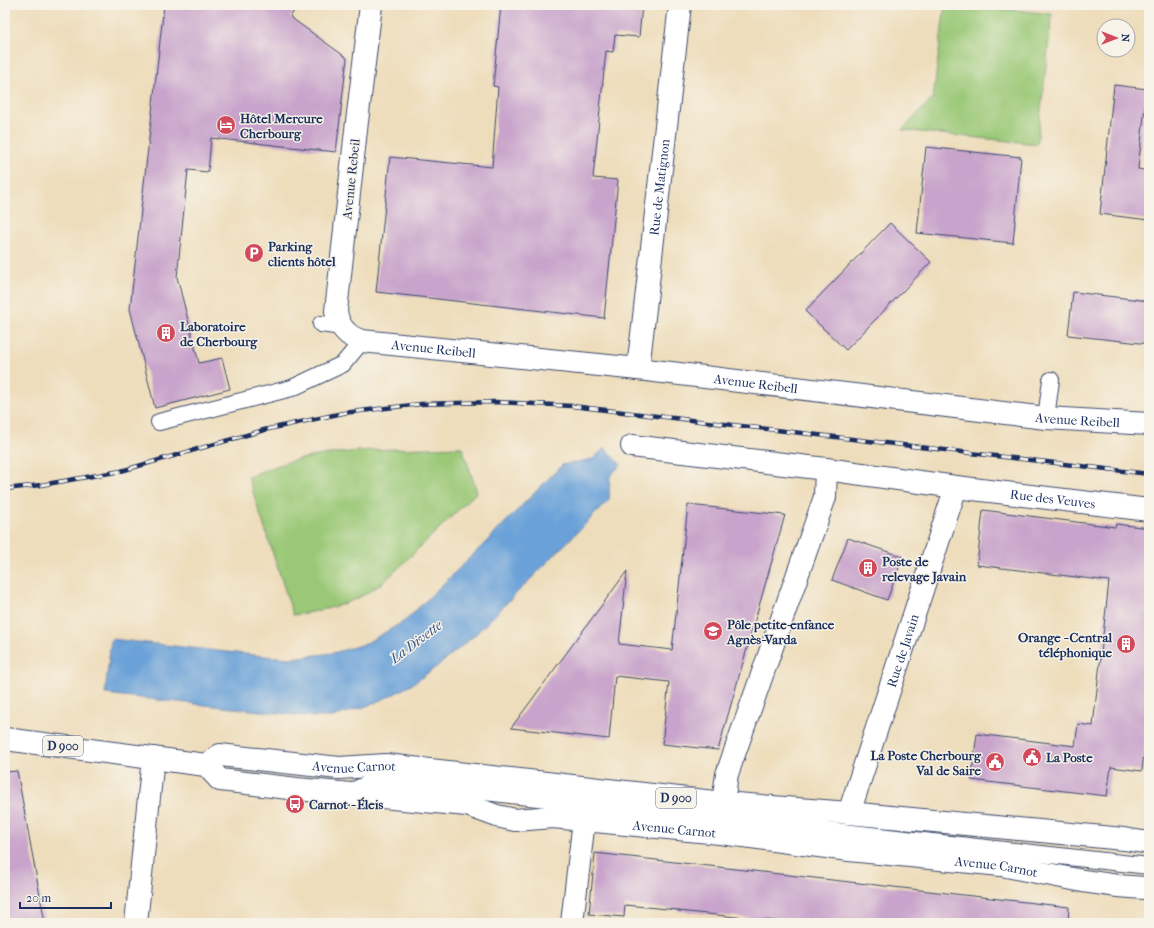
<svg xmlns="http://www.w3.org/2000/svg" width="1154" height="928" font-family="'IM FELL French Canon',serif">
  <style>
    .green { fill: #9ac876; stroke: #5a7c6a }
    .water { fill: #6ba1d8; stroke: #43689b }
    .building { fill: #c8a3cb }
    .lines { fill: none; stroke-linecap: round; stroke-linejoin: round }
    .service-casing { stroke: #3b496c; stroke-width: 18 }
    .minor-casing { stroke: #3b496c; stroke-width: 24 }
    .primary-casing { stroke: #3b496c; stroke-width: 24 }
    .service { stroke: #fff; stroke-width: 16 }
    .minor { stroke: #fff; stroke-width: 22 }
    .primary { stroke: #fff; stroke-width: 22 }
    .rail-casing { stroke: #1b2f5e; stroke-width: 4.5 }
    .rail { stroke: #f7f3e8; stroke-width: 3; stroke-dasharray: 9; stroke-linecap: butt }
    .labels { text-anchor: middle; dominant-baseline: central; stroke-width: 3; stroke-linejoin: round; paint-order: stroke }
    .shield { fill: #f7f3e8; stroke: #5d6a87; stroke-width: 1 }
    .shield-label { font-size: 12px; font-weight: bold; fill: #1b2f5e }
    .poi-label { font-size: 13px; font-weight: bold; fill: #1b2f5e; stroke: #f7f3e8; text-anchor: start }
    .street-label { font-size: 13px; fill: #1b2f5e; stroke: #f7f3e8 }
    .water-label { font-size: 14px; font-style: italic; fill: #375789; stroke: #f7f3e8 }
  </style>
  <rect width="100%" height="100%" fill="#f7f3e8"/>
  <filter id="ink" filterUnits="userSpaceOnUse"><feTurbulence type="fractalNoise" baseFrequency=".025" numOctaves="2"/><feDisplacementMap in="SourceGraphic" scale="8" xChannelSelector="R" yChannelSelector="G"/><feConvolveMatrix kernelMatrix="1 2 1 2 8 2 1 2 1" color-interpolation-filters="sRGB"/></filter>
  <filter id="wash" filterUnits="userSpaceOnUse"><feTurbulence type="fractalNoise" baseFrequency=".012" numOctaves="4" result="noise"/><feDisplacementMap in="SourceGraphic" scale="16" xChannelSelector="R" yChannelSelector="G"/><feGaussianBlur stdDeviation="0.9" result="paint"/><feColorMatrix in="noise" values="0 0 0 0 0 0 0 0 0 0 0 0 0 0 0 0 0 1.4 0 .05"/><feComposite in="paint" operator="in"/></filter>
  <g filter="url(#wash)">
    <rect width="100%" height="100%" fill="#edb"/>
    <g class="green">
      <polygon points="945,5 969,5 1052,14 1037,144 902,130 933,98"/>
      <path d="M462 447 477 492 389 577C384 581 380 585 375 588 351 605 321 611 293 615L248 477C265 470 282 463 300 459 353 448 408 449 462 447Z"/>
    </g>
    <polygon class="water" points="605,448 621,465 610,476 609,500 475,635 439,665 411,685 392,695 367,706 332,717 314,717 105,694 111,639 263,656 292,658 333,653 365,644 406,620 485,543 562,465 593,459"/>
    <g id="blocks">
      <g class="building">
        <polygon points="164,5 298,5 290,17 347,58 336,152 211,138 208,172 188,170 177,277 199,363 222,358 230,389 155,408 130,309"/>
        <polygon points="501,5 642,5 639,37 615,35 613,52 606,51 593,178 618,180 604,318 376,292 390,157 492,167 498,87 493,86"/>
        <polygon points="1114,85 1147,89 1138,169 1149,171 1149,220 1100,214"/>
        <polygon points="926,147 1021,157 1013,243 917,233"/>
        <polygon points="890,223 931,262 846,350 805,311"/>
        <polygon points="1073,292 1149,301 1149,344 1068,335"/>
        <polygon points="688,505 785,515 718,750 662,744 669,682 615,676 609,739 511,728 627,571 619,644 672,650"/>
        <polygon points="983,510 1115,527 1116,524 1149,528 1149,708 1142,771 1111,767 1107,796 971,780 977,734 1075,746 1078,724 1093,726 1109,581 977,565"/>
        <polygon points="848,538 903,557 887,600 832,580"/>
        <polygon points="17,771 45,923 5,923 5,772"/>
        <polygon points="595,853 1069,907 1068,923 794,923 678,911 678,910 625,905 624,917 589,914"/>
      </g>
    </g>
  </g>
  <g filter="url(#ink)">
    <use href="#blocks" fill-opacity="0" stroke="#3b496c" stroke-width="1"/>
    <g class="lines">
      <g class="service-casing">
        <g id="service">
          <polyline points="321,324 342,327"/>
          <polyline points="1046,418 1051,380"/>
          <polyline points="159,422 292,388 343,364 362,341"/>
          <polyline points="347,793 376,780 1149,866"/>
        </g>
      </g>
      <g class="minor-casing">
        <g id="minor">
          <path id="s1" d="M371 5 356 130 336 311C338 326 348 337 362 341L638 369 1046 418 1149 424"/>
          <path id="s2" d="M638 369 680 5"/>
          <path id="s3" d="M632 446 826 469 956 487 1149 510"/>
          <polyline points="723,803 727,774 825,497 826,469"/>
          <path id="s4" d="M849 813 956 487"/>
          <polyline points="136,923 153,758"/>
          <polyline points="572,923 584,820"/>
        </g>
      </g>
      <g class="primary-casing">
        <g id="primary">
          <path id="s5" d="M5 739 206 765 220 780 297 789 467 805 497 816 515 820 553 817 720 833 849 850 1001 865 1083 881 1118 886 1144 888 1149 887"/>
          <path id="s6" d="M206 765 220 755 339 768 386 765 723 803 849 813 1124 839 1149 843"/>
        </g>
      </g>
      <use href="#service" class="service"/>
      <use href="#minor" class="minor"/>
      <use href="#primary" class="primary"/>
      <g class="rail-casing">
        <polyline id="rail" points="5,489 41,485 121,471 264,430 343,413 421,404 456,403 496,402 572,406 1149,474"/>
      </g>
      <use href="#rail" class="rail"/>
    </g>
  </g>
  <defs>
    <g id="hotel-disc" transform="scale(1)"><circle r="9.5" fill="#d1495b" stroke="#f7f3e8"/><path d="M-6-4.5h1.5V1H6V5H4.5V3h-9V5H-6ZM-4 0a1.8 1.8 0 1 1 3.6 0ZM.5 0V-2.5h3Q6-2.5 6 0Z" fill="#fff"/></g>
    <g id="parking-disc" transform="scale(1)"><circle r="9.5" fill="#d1495b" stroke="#f7f3e8"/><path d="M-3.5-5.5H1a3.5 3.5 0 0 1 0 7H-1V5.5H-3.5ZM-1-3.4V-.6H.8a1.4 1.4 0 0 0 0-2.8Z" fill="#fff"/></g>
    <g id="building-disc" transform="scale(1)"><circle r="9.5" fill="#d1495b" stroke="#f7f3e8"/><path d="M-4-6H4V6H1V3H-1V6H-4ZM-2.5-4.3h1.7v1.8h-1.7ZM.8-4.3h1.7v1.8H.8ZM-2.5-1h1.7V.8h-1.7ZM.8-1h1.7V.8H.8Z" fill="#fff"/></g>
    <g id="school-disc" transform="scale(1)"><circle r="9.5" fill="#d1495b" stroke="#f7f3e8"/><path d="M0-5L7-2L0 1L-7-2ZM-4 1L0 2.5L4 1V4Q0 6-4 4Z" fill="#fff"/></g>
    <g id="civic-disc" transform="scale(1)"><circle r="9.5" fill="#d1495b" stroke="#f7f3e8"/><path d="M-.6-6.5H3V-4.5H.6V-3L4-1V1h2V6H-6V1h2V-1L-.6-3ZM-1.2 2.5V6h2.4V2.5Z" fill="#fff"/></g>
    <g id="bus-disc" transform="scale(1)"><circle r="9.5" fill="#d1495b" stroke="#f7f3e8"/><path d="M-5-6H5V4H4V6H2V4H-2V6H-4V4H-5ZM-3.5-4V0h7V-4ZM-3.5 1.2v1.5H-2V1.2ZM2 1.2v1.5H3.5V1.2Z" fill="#fff"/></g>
  </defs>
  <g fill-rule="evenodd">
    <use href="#hotel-disc" x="226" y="125"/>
    <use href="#parking-disc" x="254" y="253"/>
    <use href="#building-disc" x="166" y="333"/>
    <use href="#building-disc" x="868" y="568"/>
    <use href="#school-disc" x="713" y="631"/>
    <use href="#building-disc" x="1126" y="644"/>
    <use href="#civic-disc" x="1032" y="757"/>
    <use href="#civic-disc" x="995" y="762"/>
    <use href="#bus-disc" x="295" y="804"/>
  </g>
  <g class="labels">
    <g class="shield">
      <rect x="43" y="736" width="40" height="20" rx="3"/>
      <rect x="656" y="788" width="40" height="20" rx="3"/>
    </g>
    <g class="shield-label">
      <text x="63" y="746">D 900</text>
      <text x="676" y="798">D 900</text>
    </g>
    <g class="poi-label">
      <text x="240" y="118">Hôtel Mercure<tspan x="240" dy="15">Cherbourg</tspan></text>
      <text x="268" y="246">Parking<tspan x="268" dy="15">clients hôtel</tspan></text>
      <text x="180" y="326">Laboratoire<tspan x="180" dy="15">de Cherbourg</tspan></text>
      <text x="882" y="561">Poste de<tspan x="882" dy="15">relevage Javain</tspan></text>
      <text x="727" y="624">Pôle petite-enfance<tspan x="727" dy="15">Agnès-Varda</tspan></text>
      <text x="1112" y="637" text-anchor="end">Orange - Central<tspan x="1112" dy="15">téléphonique</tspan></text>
      <text x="981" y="755" text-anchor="end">La Poste Cherbourg<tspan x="981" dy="15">Val de Saire</tspan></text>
      <text x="1046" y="757">La Poste</text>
      <text x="309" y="804">Carnot - Éleis</text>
    </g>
    <g class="street-label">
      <text transform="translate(351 179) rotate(-84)">Avenue Rebeil</text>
      <text stroke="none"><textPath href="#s2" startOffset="183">Rue de Matignon</textPath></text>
      <text stroke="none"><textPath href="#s1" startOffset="422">Avenue Reibell</textPath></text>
      <text stroke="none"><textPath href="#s1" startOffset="746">Avenue Reibell</textPath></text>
      <text stroke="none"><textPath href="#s1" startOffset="1070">Avenue Reibell</textPath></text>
      <text stroke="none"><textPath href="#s3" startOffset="424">Rue des Veuves</textPath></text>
      <text stroke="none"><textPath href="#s4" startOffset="171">Rue de Javain</textPath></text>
      <text stroke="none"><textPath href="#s6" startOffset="152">Avenue Carnot</textPath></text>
      <text stroke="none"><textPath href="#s5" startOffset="682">Avenue Carnot</textPath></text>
      <text stroke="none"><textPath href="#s5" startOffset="1006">Avenue Carnot</textPath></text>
    </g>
    <g class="water-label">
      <text transform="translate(416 642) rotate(-37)">La Divette</text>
    </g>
  </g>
  <rect width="1154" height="928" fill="none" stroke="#f7f3e8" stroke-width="20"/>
  <g transform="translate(1116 38) rotate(90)"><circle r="19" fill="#f7f3e8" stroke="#9fa5b1"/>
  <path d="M0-3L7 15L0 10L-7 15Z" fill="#d1495b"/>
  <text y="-6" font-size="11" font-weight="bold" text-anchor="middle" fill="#1b2f5e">N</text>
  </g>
  <path d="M20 902v6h91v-6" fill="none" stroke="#1b2f5e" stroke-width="2"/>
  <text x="26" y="902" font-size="12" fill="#1b2f5e" stroke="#f7f3e8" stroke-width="3" paint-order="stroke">20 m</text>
</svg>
